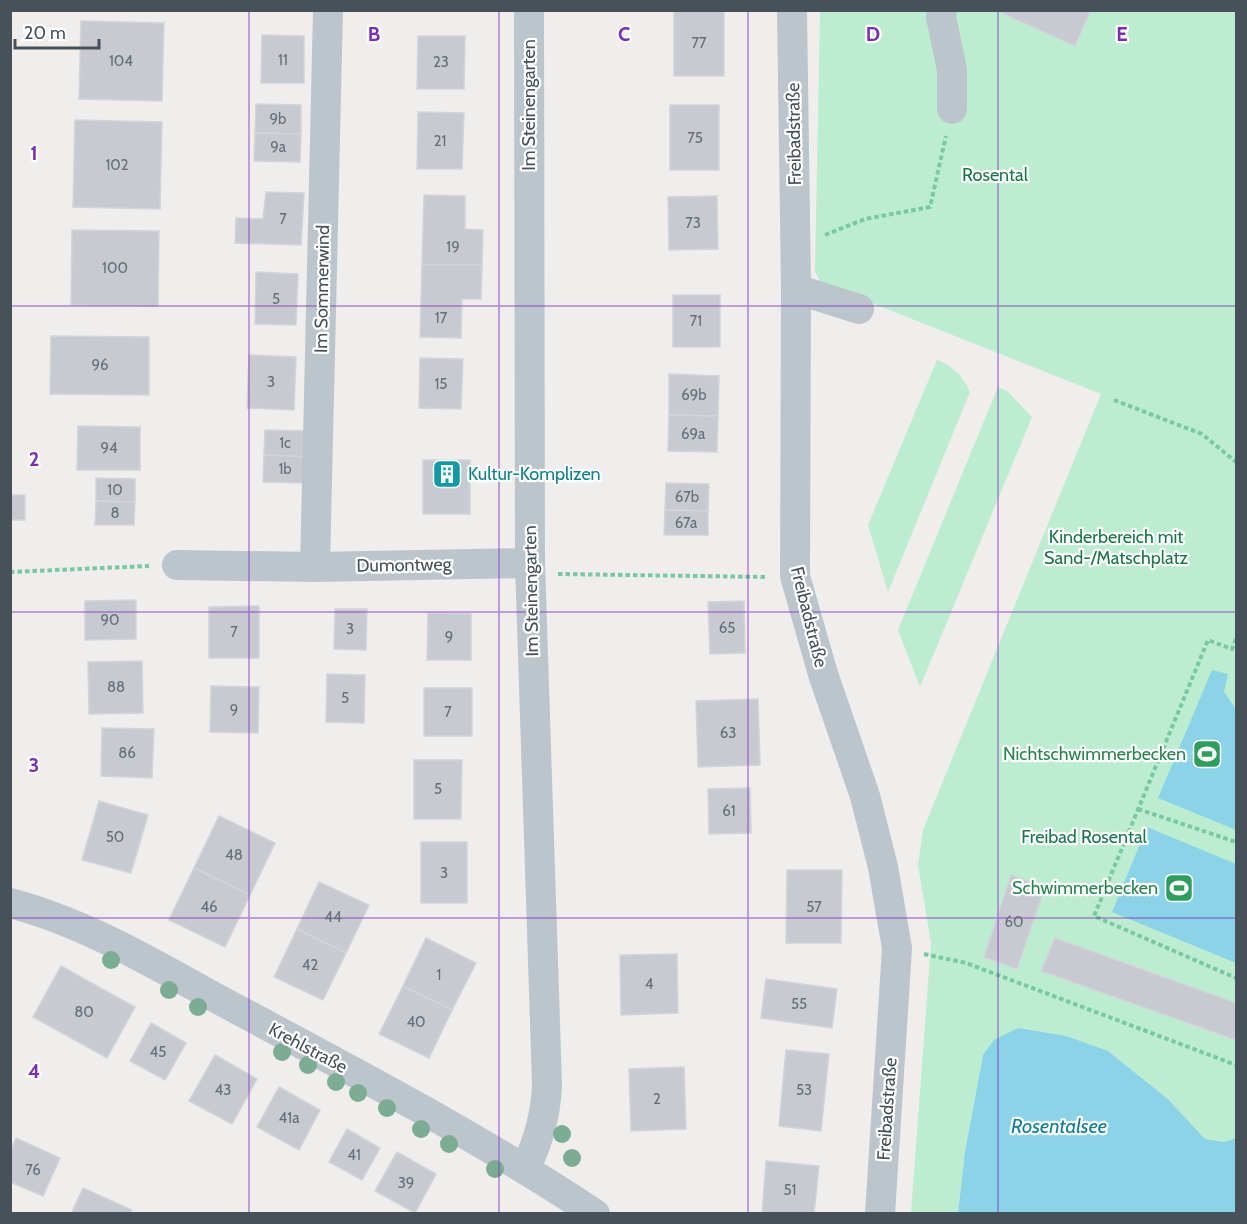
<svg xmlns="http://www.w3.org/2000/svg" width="1247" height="1224" font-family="Cabin,sans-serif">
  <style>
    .green { fill: #bdedd0 }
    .water { fill: #8bd4e8 }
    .building { fill: #c7cad0; stroke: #d2d4d9; stroke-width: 1.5 }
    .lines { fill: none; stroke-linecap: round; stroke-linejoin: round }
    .path { stroke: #76c9a1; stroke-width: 4; stroke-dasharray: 4.5 3; stroke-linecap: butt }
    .minor { stroke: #bcc5cc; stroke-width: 30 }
    .tree { fill: #7aad93 }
    .grid { fill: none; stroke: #7b2cbf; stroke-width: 1.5; stroke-opacity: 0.55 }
    .labels { text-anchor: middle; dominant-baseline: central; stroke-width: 4.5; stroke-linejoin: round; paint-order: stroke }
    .number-label { font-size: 15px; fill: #666f78 }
    .street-label { font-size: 18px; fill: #46515a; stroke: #fff }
    .park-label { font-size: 18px; fill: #1a784a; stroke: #fff }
    .culture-label { font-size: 18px; fill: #0d838f; stroke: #fff; text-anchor: start }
    .leisure-label { font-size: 18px; fill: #27864d; stroke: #fff; text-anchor: end }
    .water-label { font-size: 20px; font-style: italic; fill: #127c9b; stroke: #fff }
    .grid-label { font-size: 20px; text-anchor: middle; font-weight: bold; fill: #7b2cbf; stroke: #fff; stroke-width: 4.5; stroke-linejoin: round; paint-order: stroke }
  </style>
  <rect width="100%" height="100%" fill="#f0eded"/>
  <g class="green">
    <polygon points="820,11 1236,11 1236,1138 1224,1142 1205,1139 1168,1099 1108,1051 983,1055 965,1151 958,1213 911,1213 931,943 918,865 923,830 1101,394 821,283 815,271"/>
    <path d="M937 360C954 367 962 375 970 392L888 592 868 525Z"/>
    <polygon points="998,387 1007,391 1032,417 920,687 898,630"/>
  </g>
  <g class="water">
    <polygon points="1212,670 1228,674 1224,692 1236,709 1236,830 1158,798"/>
    <polygon points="1147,827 1236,864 1236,963 1112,912"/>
    <polygon points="1018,1028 1066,1036 1108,1051 1168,1099 1205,1139 1224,1142 1236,1138 1236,1213 958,1213 965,1151 983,1055 994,1040"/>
  </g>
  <g class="building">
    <rect x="674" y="10" width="50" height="66"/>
    <polygon points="995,10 1091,10 1075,46"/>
    <polygon points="81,21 164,23 162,101 79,99"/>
    <polygon points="262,35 304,36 304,83 261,83"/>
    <polygon points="418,36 465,36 464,89 417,89"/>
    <polygon points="256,104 301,105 301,134 255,133"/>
    <rect x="670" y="105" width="49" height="65"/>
    <polygon points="418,112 464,113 462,169 417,169"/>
    <polygon points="75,120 162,122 160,209 73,207"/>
    <polygon points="255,133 301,134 300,162 254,161"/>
    <polygon points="266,192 304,193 301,245 235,243 236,218 263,219"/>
    <polygon points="424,195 465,196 465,229 483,230 482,265 422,265"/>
    <polygon points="717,196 718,249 669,250 668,197"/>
    <polygon points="72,230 159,231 158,306 71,305"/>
    <polygon points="422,265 482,265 481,299 462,299 461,338 420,337"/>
    <polygon points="256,272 298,274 296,325 255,324"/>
    <rect x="673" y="295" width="47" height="52"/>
    <polygon points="51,336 149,337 149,395 50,394"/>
    <polygon points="249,355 296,357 294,410 247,408"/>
    <polygon points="420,358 463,359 461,409 419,408"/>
    <polygon points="669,374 719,376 718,416 669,415"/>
    <polygon points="669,415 718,416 717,452 668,451"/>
    <polygon points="78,426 140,427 140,470 77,470"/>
    <polygon points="265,430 307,431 306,457 264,455"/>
    <polygon points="264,455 306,457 306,483 263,482"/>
    <rect x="423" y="460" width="47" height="54"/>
    <polygon points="96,478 135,479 135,502 96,501"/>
    <polygon points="666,483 709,484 708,511 665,510"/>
    <rect x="10" y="495" width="15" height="25"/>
    <polygon points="96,501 135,502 134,525 95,525"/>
    <polygon points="665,510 708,511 708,535 664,535"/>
    <polygon points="136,600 136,639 85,640 85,601"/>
    <polygon points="744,601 745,653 710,654 708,602"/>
    <polygon points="259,606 259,658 209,658 209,607"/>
    <polygon points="335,609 367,609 366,650 334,649"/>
    <polygon points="428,613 471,614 471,660 427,660"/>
    <polygon points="142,661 143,713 89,714 88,662"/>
    <polygon points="327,674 365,675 364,723 326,722"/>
    <polygon points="211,686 259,687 258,733 210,732"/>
    <rect x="424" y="688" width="48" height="48"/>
    <polygon points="758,699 760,765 698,767 696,701"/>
    <polygon points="102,728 154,729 152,778 101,776"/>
    <polygon points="414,760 462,760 461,819 414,819"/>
    <polygon points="750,788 751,833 709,834 708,789"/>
    <polygon points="99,801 148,815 131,873 82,860"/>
    <polygon points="219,816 275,843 250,895 194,868"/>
    <rect x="421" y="842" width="46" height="61"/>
    <polygon points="194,868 250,895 225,947 169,920"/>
    <polygon points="787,870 842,870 841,943 786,943"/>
    <polygon points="1011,875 1045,887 1017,969 984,957"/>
    <polygon points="319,882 369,905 346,953 297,929"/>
    <polygon points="297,929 346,953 323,1000 274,977"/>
    <polygon points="426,938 476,963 452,1010 403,986"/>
    <polygon points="1055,938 1236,1003 1236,1040 1041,971"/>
    <polygon points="677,954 678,1013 621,1015 620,955"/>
    <polygon points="61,966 135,1007 107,1058 33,1017"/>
    <polygon points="766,979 837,989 832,1028 761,1018"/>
    <polygon points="403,986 452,1010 429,1058 379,1034"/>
    <polygon points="151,1023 186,1043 165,1080 130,1061"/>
    <polygon points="786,1050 829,1054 821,1131 779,1126"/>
    <polygon points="215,1055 257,1079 232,1124 189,1101"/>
    <polygon points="684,1067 686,1129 631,1131 629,1069"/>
    <polygon points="279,1087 320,1110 299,1150 257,1127"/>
    <polygon points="347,1129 380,1148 362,1180 329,1162"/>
    <polygon points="16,1138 60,1158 43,1196 10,1182 10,1152"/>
    <polygon points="397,1152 436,1174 415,1213 375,1191"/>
    <polygon points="766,1161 819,1166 814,1214 762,1214"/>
    <polygon points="83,1188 132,1210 130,1214 71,1214"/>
  </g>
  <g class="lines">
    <g class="path">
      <polyline points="825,235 865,219 930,207 946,136"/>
      <polyline points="1114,400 1202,434 1236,462"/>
      <polyline points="10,572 149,566"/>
      <polyline points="558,574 767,577"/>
      <polyline points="1236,639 1232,649 1208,640 1094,916 1236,978"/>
      <polyline points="1138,809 1236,842"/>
      <polyline points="924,954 966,963 1236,1065"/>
    </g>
    <g class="minor">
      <polyline points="792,10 796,289 795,576 823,674 865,796 883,867 897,948 880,1214"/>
      <polyline points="942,10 941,17 952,70 952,109"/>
      <polyline points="796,289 859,309"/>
      <polyline points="177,565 315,567 530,563"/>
      <polyline points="315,567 328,10"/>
      <path d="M10 903C94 925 168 973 244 1013 363 1077 482 1139 595 1214"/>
      <path d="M526 1167C539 1140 546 1115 547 1084L530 563 529 10"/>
    </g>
  </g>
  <g class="tree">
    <circle cx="111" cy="960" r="9"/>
    <circle cx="169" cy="990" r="9"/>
    <circle cx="198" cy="1007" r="9"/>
    <circle cx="282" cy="1052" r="9"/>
    <circle cx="308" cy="1065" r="9"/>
    <circle cx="336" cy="1082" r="9"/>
    <circle cx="358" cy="1093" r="9"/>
    <circle cx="387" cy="1108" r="9"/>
    <circle cx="421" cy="1129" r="9"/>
    <circle cx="562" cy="1134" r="9"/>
    <circle cx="449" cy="1144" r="9"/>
    <circle cx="572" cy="1158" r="9"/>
    <circle cx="495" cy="1169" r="9"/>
  </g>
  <path class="grid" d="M249 10V1214M499 10V1214M748 10V1214M998 10V1214M10 306H1236M10 612H1236M10 918H1236"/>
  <defs>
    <g id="building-square" transform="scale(1.5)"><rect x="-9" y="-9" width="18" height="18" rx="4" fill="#0f9aa8" stroke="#fff"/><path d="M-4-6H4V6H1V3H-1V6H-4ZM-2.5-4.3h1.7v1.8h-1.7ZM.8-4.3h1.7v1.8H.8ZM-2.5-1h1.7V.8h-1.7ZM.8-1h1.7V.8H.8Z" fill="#fff"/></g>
    <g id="stadium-square" transform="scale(1.5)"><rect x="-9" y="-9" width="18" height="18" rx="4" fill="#2e9e5b" stroke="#fff"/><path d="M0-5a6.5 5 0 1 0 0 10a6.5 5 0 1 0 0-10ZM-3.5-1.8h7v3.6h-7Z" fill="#fff"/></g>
  </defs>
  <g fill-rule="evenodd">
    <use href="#building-square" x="447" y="474"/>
    <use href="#stadium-square" x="1207" y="754"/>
    <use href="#stadium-square" x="1179" y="888"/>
  </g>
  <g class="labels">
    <g class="number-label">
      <text x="699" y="43">77</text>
      <text x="283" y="60">11</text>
      <text x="121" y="61">104</text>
      <text x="441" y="62">23</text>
      <text x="278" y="119">9b</text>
      <text x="695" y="138">75</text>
      <text x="440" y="141">21</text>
      <text x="278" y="147">9a</text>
      <text x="117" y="165">102</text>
      <text x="283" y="219">7</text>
      <text x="693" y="223">73</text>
      <text x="453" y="247">19</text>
      <text x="115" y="268">100</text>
      <text x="276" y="299">5</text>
      <text x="441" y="318">17</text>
      <text x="696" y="321">71</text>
      <text x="100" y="365">96</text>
      <text x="271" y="382">3</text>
      <text x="441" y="384">15</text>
      <text x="694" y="395">69b</text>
      <text x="693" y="434">69a</text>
      <text x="285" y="443">1c</text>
      <text x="109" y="448">94</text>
      <text x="285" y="469">1b</text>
      <text x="115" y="490">10</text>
      <text x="687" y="497">67b</text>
      <text x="115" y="513">8</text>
      <text x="686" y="523">67a</text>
      <text x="110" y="620">90</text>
      <text x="727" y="628">65</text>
      <text x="350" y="629">3</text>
      <text x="234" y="632">7</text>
      <text x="449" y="637">9</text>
      <text x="116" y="687">88</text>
      <text x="345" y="698">5</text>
      <text x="234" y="710">9</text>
      <text x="448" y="712">7</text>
      <text x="728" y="733">63</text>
      <text x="127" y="753">86</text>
      <text x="438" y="789">5</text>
      <text x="729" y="811">61</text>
      <text x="115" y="837">50</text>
      <text x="234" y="855">48</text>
      <text x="444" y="873">3</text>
      <text x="209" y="907">46</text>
      <text x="814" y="907">57</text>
      <text x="333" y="917">44</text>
      <text x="1014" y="922">60</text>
      <text x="310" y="965">42</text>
      <text x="439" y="975">1</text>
      <text x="649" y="984">4</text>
      <text x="799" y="1004">55</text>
      <text x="84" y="1012">80</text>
      <text x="416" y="1022">40</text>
      <text x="158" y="1052">45</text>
      <text x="223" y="1090">43</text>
      <text x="804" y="1090">53</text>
      <text x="657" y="1099">2</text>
      <text x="289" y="1118">41a</text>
      <text x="354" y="1155">41</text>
      <text x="33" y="1170">76</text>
      <text x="406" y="1183">39</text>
      <text x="790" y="1190">51</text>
    </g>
    <g class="street-label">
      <text transform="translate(529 105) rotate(-90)">Im Steinengarten</text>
      <text transform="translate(794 134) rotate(-91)">Freibadstraße</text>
      <text transform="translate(322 289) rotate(-89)">Im Sommerwind</text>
      <text transform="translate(404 565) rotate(-1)">Dumontweg</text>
      <text transform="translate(531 591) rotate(-91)">Im Steinengarten</text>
      <text transform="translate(809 617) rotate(76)">Freibadstraße</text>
      <text transform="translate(308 1048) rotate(28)">Krehlstraße</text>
      <text transform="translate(887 1109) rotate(-86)">Freibadstraße</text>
    </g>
    <g class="park-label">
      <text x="995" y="175">Rosental</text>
      <text x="1116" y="537">Kinderbereich mit<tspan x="1116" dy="21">Sand-/Matschplatz</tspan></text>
      <text x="1084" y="837">Freibad Rosental</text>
    </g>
    <g class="culture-label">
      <text x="468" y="474">Kultur-Komplizen</text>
    </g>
    <g class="leisure-label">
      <text x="1186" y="754">Nichtschwimmerbecken</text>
      <text x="1158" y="888">Schwimmerbecken</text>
    </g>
    <g class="water-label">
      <text x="1059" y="1126">Rosentalsee</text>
    </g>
  </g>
  <g class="grid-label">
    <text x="374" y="41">B</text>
    <text x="624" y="41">C</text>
    <text x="873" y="41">D</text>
    <text x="1122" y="41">E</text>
    <text x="34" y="160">1</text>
    <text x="34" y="466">2</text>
    <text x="34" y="772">3</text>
    <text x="34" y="1078">4</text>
  </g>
  <rect width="1247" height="1224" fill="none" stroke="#46515a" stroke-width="24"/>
  <path d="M15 39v9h84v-9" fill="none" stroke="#46515a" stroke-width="3"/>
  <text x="24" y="39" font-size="18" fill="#46515a" stroke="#ffffff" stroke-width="4.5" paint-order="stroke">20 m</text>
</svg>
